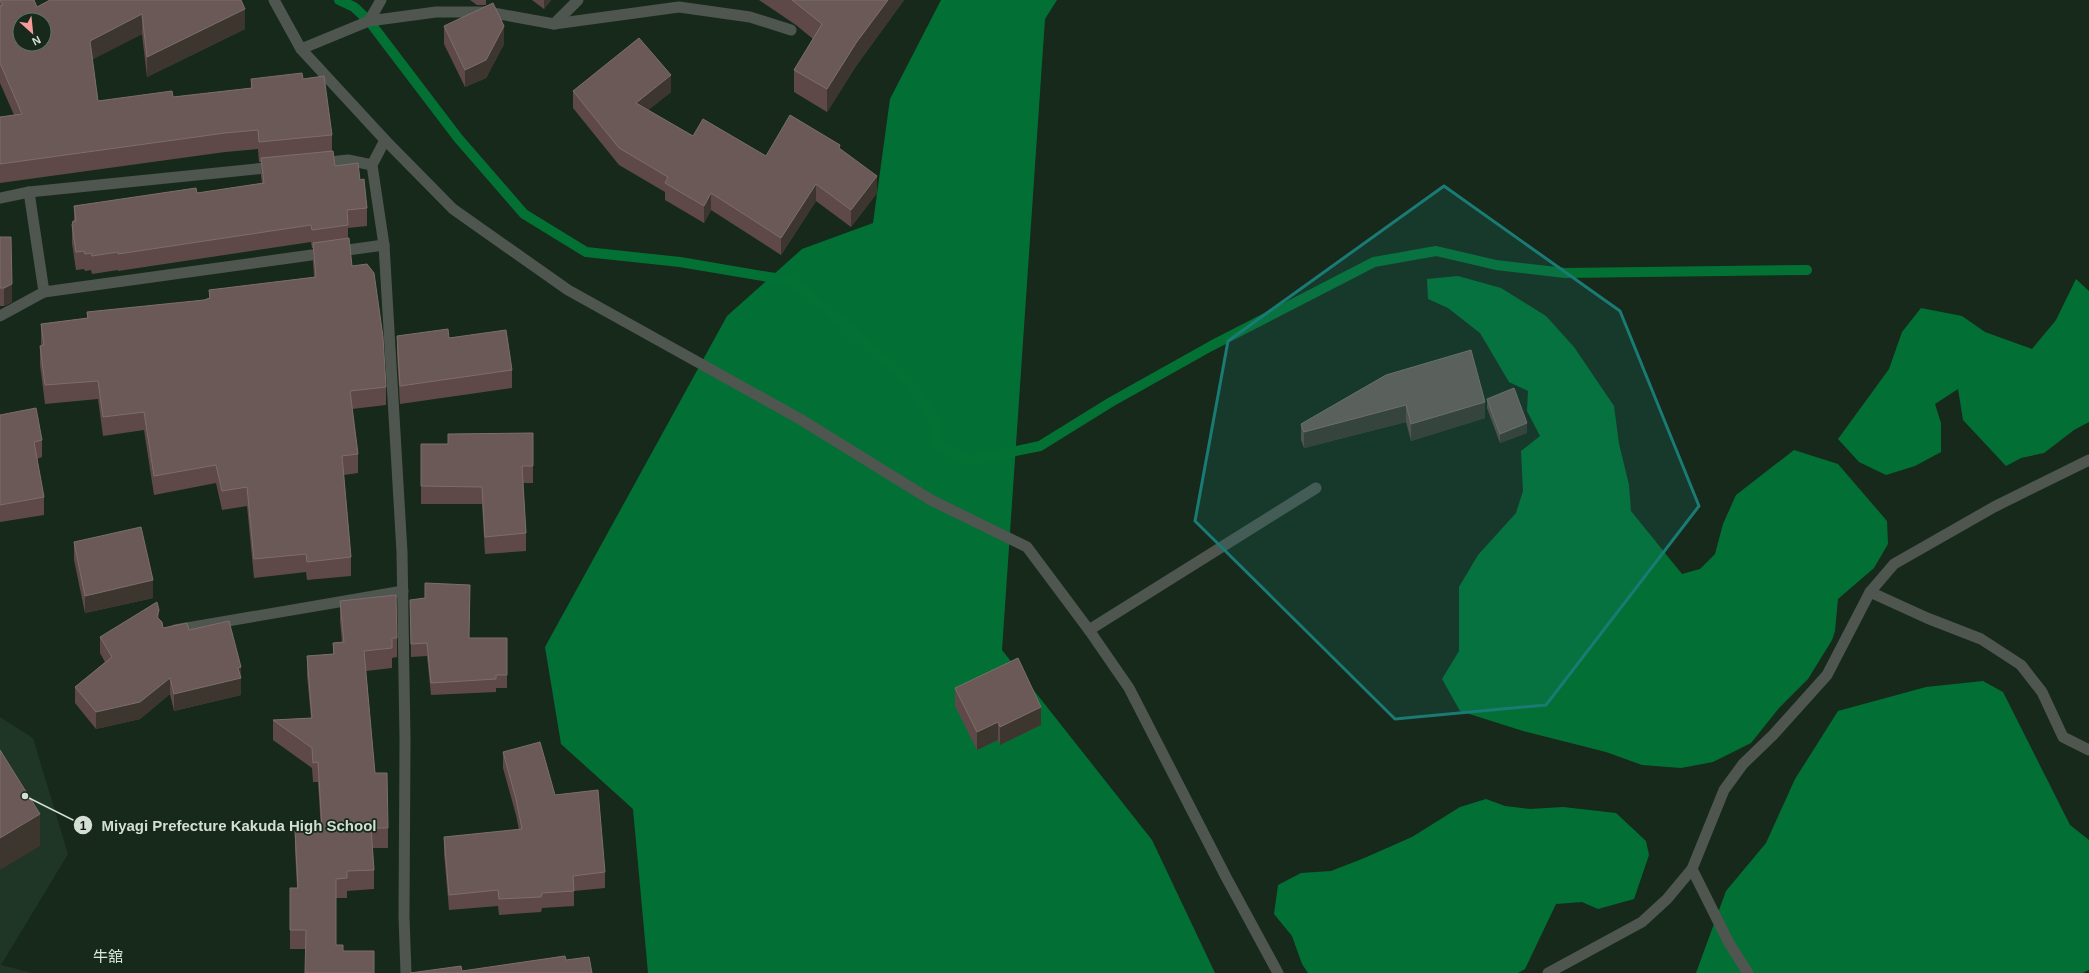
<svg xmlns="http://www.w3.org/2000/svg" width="2089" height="973" font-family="Arial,'Noto Sans JP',sans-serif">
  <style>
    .built { fill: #1f3525 }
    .forest { fill: #027034 }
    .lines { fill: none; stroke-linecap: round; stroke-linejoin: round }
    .stream { stroke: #047134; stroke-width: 10 }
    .service { stroke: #4e564f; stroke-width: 11 }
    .minor { stroke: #4e564f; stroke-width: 11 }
    .tertiary { stroke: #4e564f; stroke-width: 11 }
    .wall { fill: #5f4948 }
    .shaded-wall { fill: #3d362f }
    .building { fill: #6b5957; stroke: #7c6e6b; fill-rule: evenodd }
    .marked { fill: #197b73; fill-opacity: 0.2; stroke: #197b73; stroke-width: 3; stroke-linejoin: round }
    .labels { text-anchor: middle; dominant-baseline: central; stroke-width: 3.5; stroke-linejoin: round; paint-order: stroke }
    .neighbourhood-label { font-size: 15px; fill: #d5ebd8; stroke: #17291b }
    .leader { fill: none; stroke: #d3ded5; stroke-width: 1.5 }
    .callout-dot { fill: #d3ded5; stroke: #17291b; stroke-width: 1.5 }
    .mark-label { font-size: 12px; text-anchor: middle; font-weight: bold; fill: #111 }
    .callout-label { font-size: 15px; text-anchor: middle; font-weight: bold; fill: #d3ded5; stroke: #17291b; stroke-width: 3.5; stroke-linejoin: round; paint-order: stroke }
  </style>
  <rect width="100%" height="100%" fill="#17291b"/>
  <polygon class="built" points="0,717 33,738 68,854 1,965 33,973 0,973"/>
  <g class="forest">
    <polygon points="941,0 1057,0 1045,19 1002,650 1152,840 1215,973 648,973 633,809 561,744 545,647 727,316 802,249 873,223 890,99"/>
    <polygon points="1458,276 1501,288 1546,316 1574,347 1614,406 1619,444 1629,485 1631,511 1682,574 1700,569 1715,554 1723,524 1736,495 1794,450 1838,464 1887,521 1888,544 1874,568 1838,599 1835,631 1832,640 1808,679 1779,708 1751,743 1713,762 1681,768 1642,765 1606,752 1523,731 1460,711 1442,679 1459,651 1459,587 1478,555 1516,513 1523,491 1521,451 1540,436 1527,411 1528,391 1509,382 1480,333 1448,308 1428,299 1427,279"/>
    <polygon points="2076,279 2089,291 2089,422 2074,430 2044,453 2021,458 2006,466 1963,420 1958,389 1935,404 1941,423 1941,452 1915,466 1886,475 1859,462 1838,439 1889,369 1902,332 1921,308 1962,316 1985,332 2032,349 2056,320"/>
    <polygon points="1983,681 2003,692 2070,825 2089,840 2089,970 2083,973 1696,973 1726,891 1766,843 1795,779 1838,711 1926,687"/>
    <polygon points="1486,799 1505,806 1530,809 1563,807 1616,813 1646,841 1649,855 1634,899 1598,909 1582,902 1556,904 1525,969 1518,973 1308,973 1302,964 1292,936 1274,914 1278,885 1301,873 1331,871 1362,859 1412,837 1460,807"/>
  </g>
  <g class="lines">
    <polyline class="stream" points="339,0 354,7 369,21 458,138 524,214 586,252 680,262 792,281 848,327 908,382 933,417 939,445 968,461 1040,446 1111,402 1211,346 1374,262 1436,251 1496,265 1565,273 1807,270"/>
    <polyline class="service" points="1089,630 1316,488"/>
    <g class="minor">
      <polyline points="369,21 436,12 488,12 554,24 578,0"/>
      <polyline points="554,24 679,7 750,17 791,30"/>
      <polyline points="301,49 369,21 381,0"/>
      <polyline points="385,140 372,165 384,245 402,552 405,740 404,917 406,973"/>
      <polyline points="320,163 348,160 372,165"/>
      <polyline points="29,192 44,292 384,245"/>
      <polyline points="0,198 29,192 275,167"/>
      <polyline points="0,316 44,292"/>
      <polyline points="1870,592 1927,618 1981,639 2021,665 2042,692 2063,737 2089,750"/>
      <polyline points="175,630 403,591"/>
      <polyline points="1548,973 1642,922 1667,899 1692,869"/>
      <polyline points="1748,973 1729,943 1692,869 1724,790 1743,764 1773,735 1827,675 1870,592 1894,564 1994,507 2089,460"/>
    </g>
    <polyline class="tertiary" points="274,0 301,49 385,140 453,209 568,290 800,419 931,500 1027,547 1089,630 1129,688 1226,877 1278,973"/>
  </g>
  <g class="wall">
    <polygon points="0,0 34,0 37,7 50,0 245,29 147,77 142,34 92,59 98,101 173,97 251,88 251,79 303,79 332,135 332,151 335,166 360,180 367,208 367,226 348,228 348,238 352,266 386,387 386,405 352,409 358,454 358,473 344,475 351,557 351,576 307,580 306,572 254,578 247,506 222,510 216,483 154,495 144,430 103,436 98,399 45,404 40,365 40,346 41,346 41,324 87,318 87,312 204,300 209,298 209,290 314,277 313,262 313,248 312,248 311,242 118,271 118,270 92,274 91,270 85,271 84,269 76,270 72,243 72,225 74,221 74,206 197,193 262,183 261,176 261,162 259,162 258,149 225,152 0,183 0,117 14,115 0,83"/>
    <polygon points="470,0 486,0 486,5 477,5"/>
    <polygon points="532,0 551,0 544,9"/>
    <polygon points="759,0 904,0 856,66 827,112 794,92 794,70 813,39 796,25"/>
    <polygon points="444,26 504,44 486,78 465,87 444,44"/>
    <polygon points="573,91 671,92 648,110 693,136 766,156 840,149 877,193 851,227 816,201 781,255 711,210 704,223 665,200 665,192 619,165 573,108"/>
    <polygon points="0,237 12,302 4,306 0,306"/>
    <polygon points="397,336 449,338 512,370 512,388 400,404 397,354"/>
    <polygon points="1471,350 1485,418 1411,441 1406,422 1304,448 1301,440 1301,424"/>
    <polygon points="1487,399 1527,433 1500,443 1487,408"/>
    <polygon points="0,415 42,440 42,457 37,459 44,497 44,515 0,522"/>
    <polygon points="533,433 533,483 523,483 526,533 526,551 485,554 482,504 421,504 421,444 448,444"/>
    <polygon points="74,542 153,598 85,613 74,560"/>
    <polygon points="410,600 469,638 507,638 507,688 496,688 496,692 431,695 427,656 411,657"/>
    <polygon points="340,601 397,638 397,657 392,658 392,668 366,671 375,773 388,828 388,848 372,848 374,870 374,889 347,891 347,898 336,898 336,945 343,951 374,973 306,949 290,949 290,888 297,888 295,850 295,831 321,829 318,782 313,782 312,768 273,740 273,720 311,718 307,675 307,656 333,654 333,643 342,642 340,621"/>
    <polygon points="159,619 163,628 189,630 241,667 241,695 174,711 170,694 140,719 96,729 75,703 75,687 105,662 100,653 100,637"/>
    <polygon points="955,688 1041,725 1000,745 998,740 977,750 955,706"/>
    <polygon points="503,752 555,795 605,872 605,888 574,891 574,906 542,908 541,912 499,915 498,906 449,910 444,853 444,837 519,830 516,815 503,768"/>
  </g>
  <g class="shaded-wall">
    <polygon points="544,0 551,0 544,9"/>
    <polygon points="888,0 904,0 856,66 827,112 827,89 856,43"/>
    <polygon points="245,9 245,29 147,77 147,57"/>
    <polygon points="142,14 142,34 90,61 90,41"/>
    <polygon points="504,26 504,44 486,78 465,87 465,70"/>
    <polygon points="671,75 671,92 636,120 636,103"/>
    <polygon points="877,176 877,193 851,227 851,210"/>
    <polygon points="816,184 816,201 781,255 781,238"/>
    <polygon points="711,193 711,210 704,223 704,206"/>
    <polygon points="12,284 12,302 4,306 4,288"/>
    <polygon points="1485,402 1485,418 1411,441 1411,424"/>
    <polygon points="1406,405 1406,422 1304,448 1304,432"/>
    <polygon points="1527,423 1527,433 1500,443 1500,434"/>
    <polygon points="153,580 153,598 85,613 85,596"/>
    <polygon points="159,610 159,627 157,617"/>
    <polygon points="241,667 241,695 174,711 174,694"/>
    <polygon points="170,678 170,694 140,719 96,729 96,712"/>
    <polygon points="1041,707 1041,725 1000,745 1000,727"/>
    <polygon points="998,722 998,740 977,750 977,732"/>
    <polygon points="40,814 40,846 0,870 0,838"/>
  </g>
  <g class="building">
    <path d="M0 0H34L37 7 50 0H241L245 9 147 57 142 14 90 41 98 101 172 91 173 97 252 88 251 79 302 73 303 79 324 76 332 135 259 142 258 130 225 133 0 164V117L22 114 0 63V6L3 5ZM20 20H44V44H20Z"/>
    <polygon points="792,0 888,0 856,43 827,89 794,70 822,24"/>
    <polygon points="493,3 504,26 486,60 465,70 444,26"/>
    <polygon points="639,38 671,75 636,103 693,136 703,119 766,156 790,115 840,145 839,148 877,176 851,210 816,184 781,238 711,193 704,206 665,183 668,177 619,148 573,91"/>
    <polygon points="333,151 335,166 358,163 360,180 364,179 367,208 347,210 348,225 312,230 311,225 118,254 118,252 92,256 91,253 85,254 84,251 76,252 72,225 73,221 76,221 74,206 196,188 197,193 264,183 261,158"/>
    <polygon points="0,237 11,237 12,284 4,288 0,288"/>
    <polygon points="349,238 352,266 367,264 374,273 383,337 386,387 350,391 358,454 342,456 351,557 307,562 306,554 254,559 247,487 222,491 216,465 154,476 144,412 103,417 98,381 45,385 40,346 44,345 41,324 88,318 87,312 204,300 210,298 209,290 316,277 313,243"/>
    <polygon points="448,329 449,338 506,330 512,370 400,386 397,336"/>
    <polygon points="1471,350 1485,402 1411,424 1406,405 1304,432 1301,424 1386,375"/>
    <polygon points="1514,388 1527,423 1500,434 1487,399"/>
    <polygon points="36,408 42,440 34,442 44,497 0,505 0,415"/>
    <polygon points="533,433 533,466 522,466 526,533 485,537 482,487 421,486 421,444 448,444 448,434"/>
    <polygon points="141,527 153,580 85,596 74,542"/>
    <polygon points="425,583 470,585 469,638 507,638 507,675 496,675 496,679 431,683 427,643 411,644 410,600 425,598"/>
    <polygon points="396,595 397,638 392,638 392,648 364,651 375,773 387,773 388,828 371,828 374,870 347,871 347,878 336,879 336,945 343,945 343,951 374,951 374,973 305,973 306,930 290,930 290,888 298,888 295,831 322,829 318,762 313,763 312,748 273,720 312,718 307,656 334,654 333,643 344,642 340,601"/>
    <polygon points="157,602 159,610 157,617 162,622 163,628 187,623 189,630 229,621 241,667 238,668 241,678 174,694 170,678 140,702 96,712 75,687 112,657 100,637"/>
    <polygon points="1018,658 1041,707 1000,727 998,722 977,732 955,688"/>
    <polygon points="540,742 555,795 598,790 605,872 573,876 574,891 542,893 541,897 499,899 498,890 449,895 444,837 522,829 516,799 503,752"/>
    <polygon points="0,750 40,814 0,838"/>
    <polygon points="565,956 566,960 589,957 592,973 410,973 461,966 462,971"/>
  </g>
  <path class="marked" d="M1444 186 1620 311 1699 506 1546 705 1395 719 1195 521 1228 341Z"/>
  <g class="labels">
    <g class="neighbourhood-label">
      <text x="108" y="956">牛舘</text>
    </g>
  </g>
  <path class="leader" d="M25 796L83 825"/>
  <g class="callout-dot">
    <circle cx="25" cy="796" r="4"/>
    <circle cx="83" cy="825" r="10"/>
  </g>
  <g class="mark-label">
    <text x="83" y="830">1</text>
  </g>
  <g class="callout-label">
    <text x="239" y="831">Miyagi Prefecture Kakuda High School</text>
  </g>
  <g transform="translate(32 32) rotate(153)"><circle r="19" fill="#17291b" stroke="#627165"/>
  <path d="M0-3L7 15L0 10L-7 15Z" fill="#f59b9a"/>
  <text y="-6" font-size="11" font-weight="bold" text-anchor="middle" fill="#d3ded5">N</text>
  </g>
</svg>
